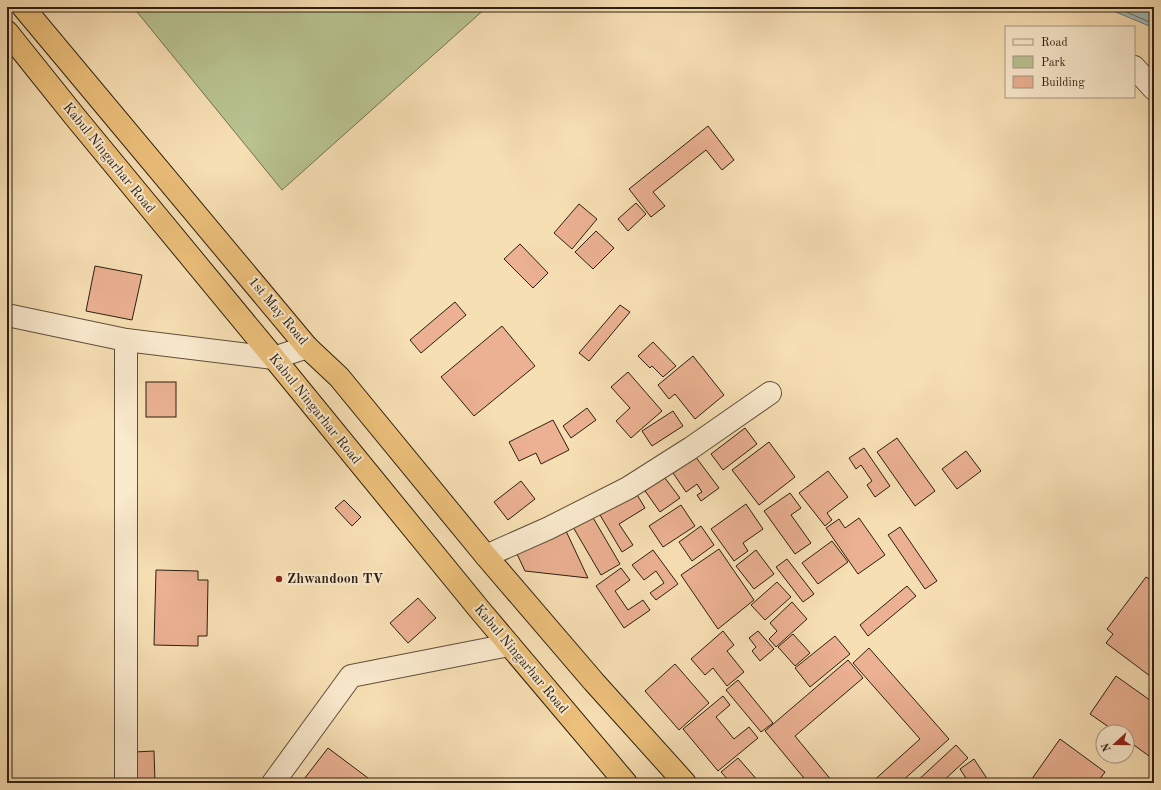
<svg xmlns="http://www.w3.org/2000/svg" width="1161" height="790" font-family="'Old Standard TT',serif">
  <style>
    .green { fill: #b8c390; stroke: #727051 }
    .water { fill: #a1bab7; stroke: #727c75 }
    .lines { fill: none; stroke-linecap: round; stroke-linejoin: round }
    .shore { stroke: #666c64; stroke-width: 1 }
    .building { fill: #ebb192; stroke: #2c1e12 }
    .minor-casing { stroke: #5f4e3a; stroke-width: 24 }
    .highway-casing { stroke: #2c1e12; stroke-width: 24 }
    .minor { stroke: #faeace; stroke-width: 22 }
    .highway { stroke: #ecc07a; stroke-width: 22 }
    .poi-dot { fill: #8f2418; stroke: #faeace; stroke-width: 1.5 }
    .labels { text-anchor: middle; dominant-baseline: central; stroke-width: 4; stroke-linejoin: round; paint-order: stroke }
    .street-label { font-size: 14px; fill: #2c1e12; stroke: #faeace }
    .poi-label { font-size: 14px; font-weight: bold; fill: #2c1e12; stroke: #faeace; text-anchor: start }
  </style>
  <rect width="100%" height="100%" fill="#f7dfb4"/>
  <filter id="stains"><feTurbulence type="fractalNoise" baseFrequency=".005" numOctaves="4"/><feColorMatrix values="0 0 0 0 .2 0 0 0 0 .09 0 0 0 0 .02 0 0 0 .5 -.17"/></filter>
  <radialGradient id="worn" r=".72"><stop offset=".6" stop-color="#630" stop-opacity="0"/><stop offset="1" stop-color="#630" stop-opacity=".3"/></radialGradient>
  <polygon class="green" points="133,7 487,7 282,190"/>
  <polygon class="water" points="1108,7 1154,7 1154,28 1111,10"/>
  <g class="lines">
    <polyline class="shore" points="1115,7 1154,24"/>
  </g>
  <g class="building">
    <polygon points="708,126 734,160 722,170 706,150 653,192 665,206 651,217 629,189"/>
    <polygon points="636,203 646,214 628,231 618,219"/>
    <polygon points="579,204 597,219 572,249 554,233"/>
    <polygon points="596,231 614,248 593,269 575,252"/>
    <polygon points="520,244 548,273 533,288 504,259"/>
    <polygon points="95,266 142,275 132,320 86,311"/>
    <polygon points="455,302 466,315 421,353 410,340"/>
    <polygon points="620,305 630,312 589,361 579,353"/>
    <polygon points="502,326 535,366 474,416 441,377"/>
    <polygon points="653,342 676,366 663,377 652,366 650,368 638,356"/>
    <polygon points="693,356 724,395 695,419 675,394 669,399 658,385"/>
    <polygon points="628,372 662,411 631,438 616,421 630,408 611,387"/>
    <rect x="146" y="382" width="30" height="35"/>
    <polygon points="587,408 596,420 571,438 563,426"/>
    <polygon points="673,411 683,426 652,446 642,431"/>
    <polygon points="553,420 569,450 541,464 536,453 519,461 509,442"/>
    <polygon points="745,428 757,444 723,470 711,454"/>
    <polygon points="897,438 935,491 915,506 877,452"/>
    <polygon points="769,442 795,477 759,505 732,470"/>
    <polygon points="864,448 890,486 875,497 867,485 872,481 861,465 856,469 849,458"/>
    <polygon points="966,451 981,471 957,489 942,469"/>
    <polygon points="695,456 719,488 701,501 697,495 702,492 697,484 686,492 673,473"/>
    <polygon points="828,471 848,497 827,513 832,520 825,526 799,493"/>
    <polygon points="662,474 680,498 660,512 643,488"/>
    <polygon points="521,481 535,499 508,520 494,502"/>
    <polygon points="636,493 645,508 619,524 633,545 622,552 600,515"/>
    <polygon points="790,493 801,508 791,515 811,543 795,554 764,511"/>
    <polygon points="344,500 361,517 352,526 335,508"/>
    <polygon points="746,504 763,529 743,543 748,551 734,561 711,529"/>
    <polygon points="681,505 695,526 663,547 649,526"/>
    <polygon points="592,516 620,564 601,575 573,527"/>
    <polygon points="859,518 885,555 858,574 826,528 839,519 845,528"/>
    <polygon points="701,526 714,545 692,561 679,542"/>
    <polygon points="900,527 937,581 925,589 888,535"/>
    <polygon points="566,531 588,578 525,571 517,554"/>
    <polygon points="832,541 848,562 818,584 802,563"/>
    <polygon points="719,549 754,600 718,629 681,575"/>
    <polygon points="653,550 678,584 656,600 650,593 664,583 656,571 644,580 632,565"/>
    <polygon points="756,550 774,574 754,589 736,566"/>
    <polygon points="787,559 814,594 803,602 776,567"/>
    <polygon points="621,568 630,580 615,591 628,610 643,600 650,610 624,628 596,586"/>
    <polygon points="156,570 198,571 198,580 208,580 207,636 198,636 198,646 154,645"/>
    <polygon points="1154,576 1154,670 1150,676 1106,643 1113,634 1107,629 1146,577 1151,580"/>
    <polygon points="777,582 791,597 765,620 751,605"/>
    <polygon points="907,586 916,596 868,636 860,625"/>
    <polygon points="418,598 436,618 408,643 390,623"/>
    <polygon points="792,602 807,619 776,647 769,639 777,631 770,623"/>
    <polygon points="723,631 734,645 727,651 744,672 727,686 713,668 705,675 691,659"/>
    <polygon points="758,631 774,649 760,661 752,651 756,647 749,638"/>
    <polygon points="793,634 810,653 795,666 778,647"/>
    <polygon points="835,636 850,654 810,687 795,668"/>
    <polygon points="869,648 949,739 900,783 871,783 920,739 853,663"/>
    <polygon points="848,660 863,678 795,736 832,781 830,783 808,783 765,731"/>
    <polygon points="675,664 709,703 679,730 645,691"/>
    <polygon points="1116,676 1154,703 1154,749 1149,756 1127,740 1127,732 1116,732 1090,714"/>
    <polygon points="738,680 773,723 761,732 726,690"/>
    <polygon points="723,696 730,705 716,717 734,739 749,727 758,738 718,771 683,729"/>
    <polygon points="1060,739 1105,772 1097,783 1029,783"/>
    <polygon points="956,745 968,758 941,783 915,783"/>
    <polygon points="328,748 368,778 365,783 301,783"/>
    <polygon points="154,751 155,783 135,783 134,752"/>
    <polygon points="738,758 760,783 731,783 721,772"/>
    <polygon points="974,759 990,783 969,783 960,769"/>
  </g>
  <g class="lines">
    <g class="minor-casing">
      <g id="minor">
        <polyline points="1134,67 1154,89"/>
        <polyline points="7,315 126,340 274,358 307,347"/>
        <polyline points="486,556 549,528 628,488 691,448 770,393"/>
        <polyline points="126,783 126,340"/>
        <polyline points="273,783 351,676 509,645"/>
      </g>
    </g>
    <g class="highway-casing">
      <g id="highway">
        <polyline points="23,7 307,347 339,377 486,556 594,682 685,783"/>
        <polyline points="7,32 76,118 274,358 479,609 626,783"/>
      </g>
    </g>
    <use href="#minor" class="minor"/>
    <use href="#highway" class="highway"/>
  </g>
  <circle class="poi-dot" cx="279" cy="579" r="4"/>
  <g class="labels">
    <g class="street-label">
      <text transform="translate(109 158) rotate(51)">Kabul Ningarhar Road</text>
      <text transform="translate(278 311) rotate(50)">1st May Road</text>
      <text transform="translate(315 409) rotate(51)">Kabul Ningarhar Road</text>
      <text transform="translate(521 659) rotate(50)">Kabul Ningarhar Road</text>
    </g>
    <g class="poi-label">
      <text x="287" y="579">Zhwandoon TV</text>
    </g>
  </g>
  <rect width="1161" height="790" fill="none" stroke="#f7dfb4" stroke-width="24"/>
  <rect x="8" y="8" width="1145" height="774" fill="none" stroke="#2c1e12" stroke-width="2"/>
  <rect x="12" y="12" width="1137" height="766" fill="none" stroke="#2c1e12"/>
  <rect x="1005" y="26" width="130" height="72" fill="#faeace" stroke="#a89883"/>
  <rect x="1013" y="39" width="20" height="6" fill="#faeace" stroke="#a89883"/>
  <text x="1041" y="46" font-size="12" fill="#2c1e12">Road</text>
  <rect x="1013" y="56" width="20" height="12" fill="#b8c390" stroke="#a89883"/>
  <text x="1041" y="66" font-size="12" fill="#2c1e12">Park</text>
  <rect x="1013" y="76" width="20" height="12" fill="#ebb192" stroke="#a89883"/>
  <text x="1041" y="86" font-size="12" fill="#2c1e12">Building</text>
  <g transform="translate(1115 744) rotate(249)"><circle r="19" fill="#faeace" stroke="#a89883"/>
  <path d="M0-3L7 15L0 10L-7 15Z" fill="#8f2418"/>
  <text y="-6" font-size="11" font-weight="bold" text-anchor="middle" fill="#2c1e12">N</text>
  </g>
  <rect width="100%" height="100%" filter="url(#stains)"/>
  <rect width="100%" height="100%" fill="url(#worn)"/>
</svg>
